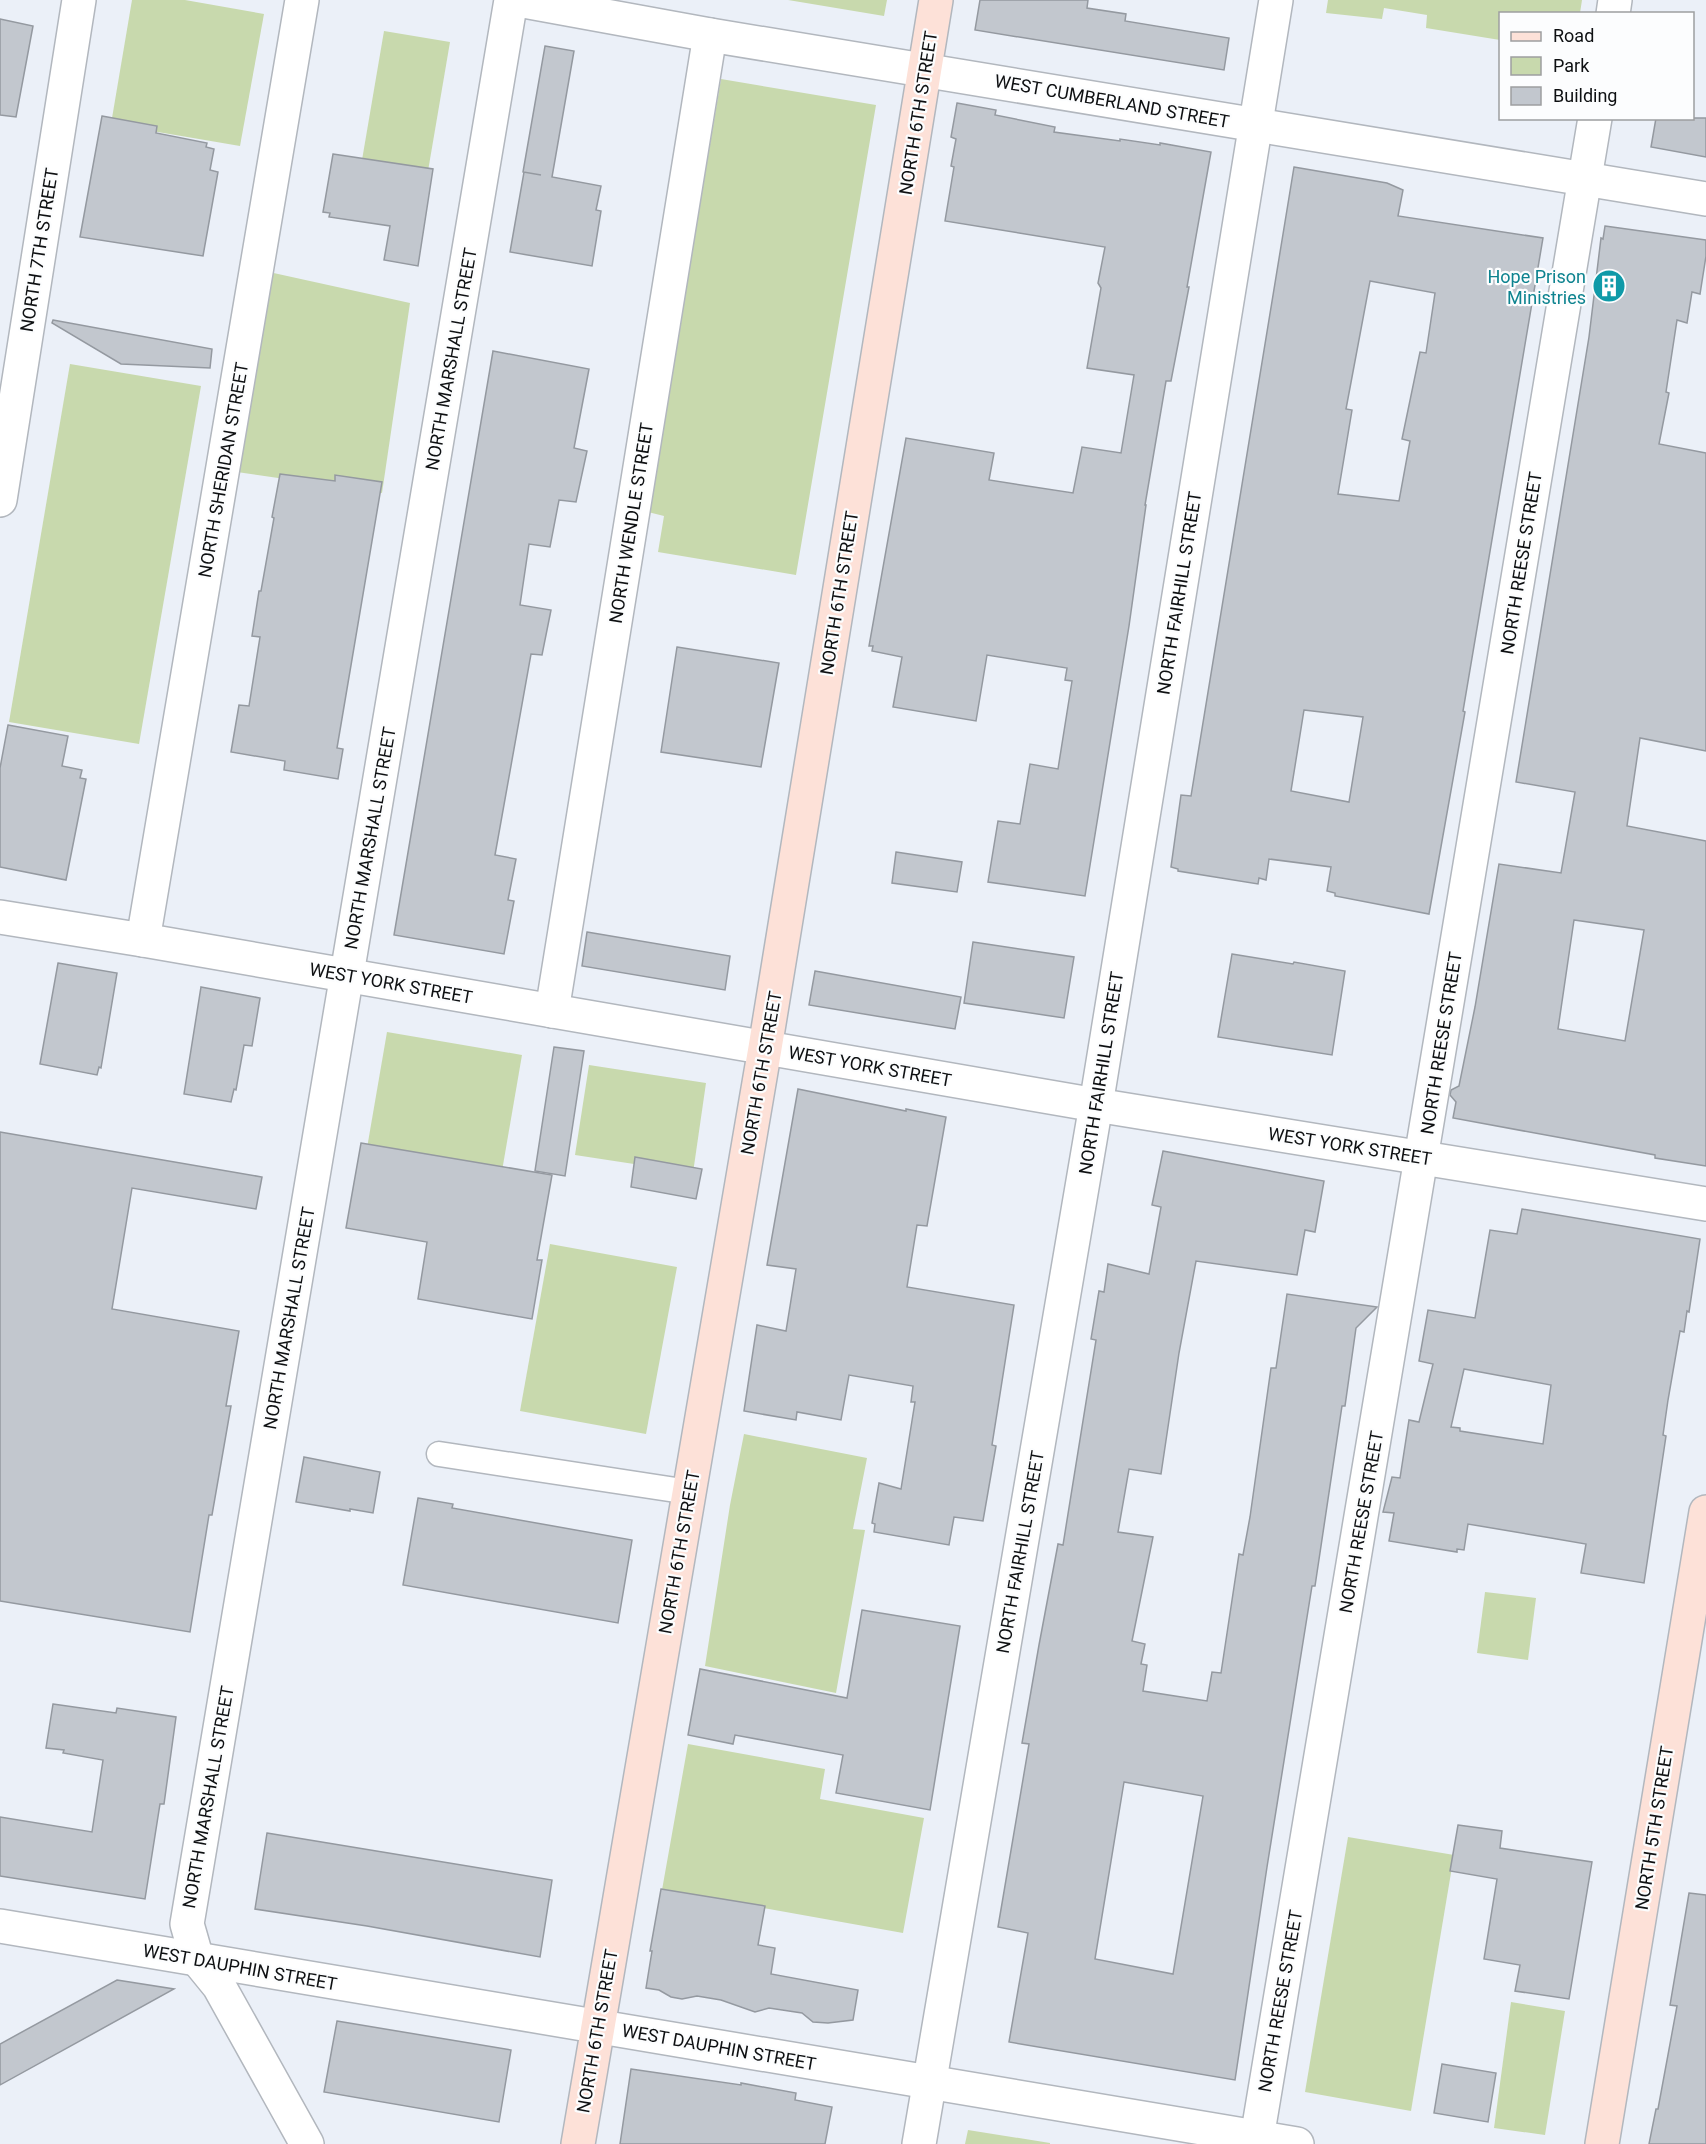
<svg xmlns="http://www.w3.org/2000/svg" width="1706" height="2144" font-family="Roboto,sans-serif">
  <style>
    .green { fill: #c8d9ad }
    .building { fill: #c2c7ce; stroke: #9499a0; stroke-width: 1.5; fill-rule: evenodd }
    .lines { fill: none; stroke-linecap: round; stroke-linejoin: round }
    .service-casing { stroke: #b2b7be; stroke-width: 27 }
    .minor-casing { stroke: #b2b7be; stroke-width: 36 }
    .tertiary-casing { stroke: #b2b7be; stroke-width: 36 }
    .secondary-casing { stroke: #b2b7be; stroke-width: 36 }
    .service { stroke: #fff; stroke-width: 24 }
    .minor { stroke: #fff; stroke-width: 33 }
    .tertiary { stroke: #fff; stroke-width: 33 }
    .secondary { stroke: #fde1d8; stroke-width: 33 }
    .labels { text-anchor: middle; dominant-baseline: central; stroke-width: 4.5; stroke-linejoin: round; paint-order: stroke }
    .street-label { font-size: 18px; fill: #0e1012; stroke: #fcfdfe }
    .culture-label { font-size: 18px; fill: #0d838f; stroke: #fcfdfe; text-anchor: end }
  </style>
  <rect width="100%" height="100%" fill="#ebf0f8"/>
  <g class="green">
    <polygon points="132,0 185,0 264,14 240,146 111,124"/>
    <polygon points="788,0 887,0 884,16"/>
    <polygon points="1328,0 1582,0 1580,13 1500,14 1500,40 1426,28 1427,15 1384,8 1382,19 1326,13"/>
    <polygon points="384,31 450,42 428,171 362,160"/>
    <polygon points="721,79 876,105 796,575 658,552 664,516 648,512"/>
    <polygon points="269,272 410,303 382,493 237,472"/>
    <polygon points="70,364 201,386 139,744 9,722"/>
    <polygon points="387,1032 522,1055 502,1171 367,1148"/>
    <polygon points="589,1065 706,1083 693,1173 575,1155"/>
    <polygon points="550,1244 677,1267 646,1434 520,1411"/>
    <polygon points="744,1434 867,1458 853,1529 865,1530 836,1693 705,1666 730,1505"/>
    <polygon points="1485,1592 1536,1598 1528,1660 1477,1653"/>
    <polygon points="688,1744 825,1769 820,1799 924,1818 903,1933 662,1890"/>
    <polygon points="1348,1837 1454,1855 1411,2111 1305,2092"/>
    <polygon points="1511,2002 1565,2011 1545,2135 1494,2128"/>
    <polygon points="968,2130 1050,2143 1050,2144 965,2144"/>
  </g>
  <g class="building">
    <polygon points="980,0 1088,0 1087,8 1126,14 1125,21 1229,38 1224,70 975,30"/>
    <polygon points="0,19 33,26 16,117 0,115"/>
    <polygon points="545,46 574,51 552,177 601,186 596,210 601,211 592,266 510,252 524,172 541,175 523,172"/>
    <polygon points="957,103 996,110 995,115 1055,127 1054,132 1120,141 1120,139 1160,145 1160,143 1211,152 1187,287 1189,287 1171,381 1166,381 1145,505 1146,505 1129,626 1085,896 988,882 998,821 1020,824 1030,764 1058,769 1072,681 1065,680 1067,668 987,655 976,721 893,707 902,657 872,651 873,646 869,646 906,438 994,453 989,480 1073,493 1082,447 1121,453 1134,375 1087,368 1101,288 1098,283 1105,247 945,221 954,167 951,166 956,139 951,137"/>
    <polygon points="102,116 157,126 156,133 207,143 206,147 214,149 210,170 218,172 203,256 80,237"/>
    <polygon points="1656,118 1706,118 1706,157 1651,147"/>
    <polygon points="333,154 433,169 418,266 384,260 390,226 329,217 330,213 323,212"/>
    <path d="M1294 167 1387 183 1403 190 1398 216 1543 238 1463 711 1465 712 1429 914 1335 896V893L1327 891 1331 867 1269 859 1266 880 1259 878 1258 884 1178 871V869L1171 867 1181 795 1191 796ZM1370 281 1435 293 1426 353 1420 352 1402 439 1410 441 1399 501 1338 494 1352 410 1346 409ZM1304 710 1363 717 1349 802 1291 791Z"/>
    <path d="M1605 226 1706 240V256L1700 294 1692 292 1687 323 1677 320 1666 392 1669 393 1659 444 1706 453V751L1640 738 1627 826 1706 841V1166L1655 1158V1155L1453 1118 1456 1102 1450 1095 1451 1090 1459 1086 1475 1007 1499 864 1561 873 1575 792 1516 782 1589 337 1601 238 1603 239ZM1574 920 1644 930 1625 1041 1558 1029Z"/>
    <polygon points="53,320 212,349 210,368 121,364 52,323"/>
    <polygon points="493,351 589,369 574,448 587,451 576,502 559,500 550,547 529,544 520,605 551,610 542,655 531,654 495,855 516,859 508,900 514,901 504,954 394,935"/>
    <polygon points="280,474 335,481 335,475 382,482 337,748 343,749 338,779 284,770 285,761 231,752 239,705 249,706 260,637 252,636 259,591 261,591 274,518 272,517"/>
    <polygon points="677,647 779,663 761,767 661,752"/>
    <polygon points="8,725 68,736 62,766 82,770 80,778 86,779 66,880 0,867 0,768"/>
    <polygon points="896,852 962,862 957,892 892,883"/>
    <polygon points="587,932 730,956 725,990 582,966"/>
    <polygon points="973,942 1074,957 1064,1018 964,1003"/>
    <polygon points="1232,954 1293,964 1294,962 1345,971 1332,1055 1218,1037"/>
    <polygon points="58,963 117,973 101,1068 99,1067 97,1075 40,1064"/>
    <polygon points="815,971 961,997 955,1029 809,1005"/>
    <polygon points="201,987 260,998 252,1046 244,1045 236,1090 234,1089 231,1102 184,1094"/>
    <polygon points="554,1047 584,1051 565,1176 535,1171"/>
    <polygon points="798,1089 906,1111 906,1109 946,1117 927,1226 917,1225 907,1287 1014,1305 992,1445 996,1446 983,1521 954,1517 949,1545 874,1532 875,1524 872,1523 879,1483 901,1489 915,1402 911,1402 913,1386 849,1375 841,1420 797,1412 796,1420 744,1411 757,1325 786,1331 796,1269 767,1265"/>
    <polygon points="0,1132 262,1177 256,1209 132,1188 112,1309 239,1331 226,1406 231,1406 212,1515 209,1515 190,1632 0,1601"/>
    <polygon points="361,1143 552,1175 537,1260 542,1260 532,1319 418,1299 427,1242 346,1228"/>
    <path d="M1163 1151 1324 1181 1315 1232 1305 1230 1297 1275 1196 1261 1179 1353 1161 1474 1129 1469 1118 1532 1153 1537 1132 1641 1145 1644 1141 1664 1147 1665 1143 1691 1207 1701 1212 1672 1221 1673 1239 1554 1243 1555 1250 1517 1271 1368H1276L1287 1294 1377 1307 1356 1328 1345 1406H1342L1315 1586H1312L1267 1867 1235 2080 1009 2042 1028 1933 998 1927 1029 1744 1022 1743 1039 1645 1058 1544 1063 1545 1096 1340 1091 1339 1099 1291 1104 1292 1108 1264 1149 1274 1161 1207 1152 1205ZM1124 1782 1203 1796 1173 1974 1095 1959Z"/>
    <polygon points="635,1157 702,1169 696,1199 631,1187"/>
    <path d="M1522 1209 1700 1239 1689 1312 1687 1311 1684 1332 1680 1331 1668 1400 1663 1435 1666 1436 1644 1583 1581 1573 1586 1544 1551 1538 1468 1524 1464 1550 1457 1549V1552L1389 1541 1394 1513 1383 1512 1392 1477 1400 1478 1409 1420 1419 1422 1433 1364 1419 1361 1428 1310 1475 1318 1490 1230 1517 1234ZM1464 1369 1551 1385 1543 1444 1460 1431V1428L1451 1427Z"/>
    <polygon points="304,1457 380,1472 373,1513 350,1509 350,1511 296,1502"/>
    <polygon points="418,1498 453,1504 452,1508 632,1540 618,1623 403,1585"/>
    <polygon points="862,1610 960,1626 930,1810 836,1793 843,1755 735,1735 733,1744 688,1735 700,1669 847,1698"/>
    <polygon points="53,1704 116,1713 117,1708 176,1717 164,1804 160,1804 145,1899 0,1876 0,1817 92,1832 103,1760 63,1753 64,1750 46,1748"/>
    <polygon points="1458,1825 1502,1831 1500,1848 1592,1862 1569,1999 1515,1991 1520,1965 1484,1959 1497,1879 1450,1871"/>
    <polygon points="267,1833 552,1880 540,1957 367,1926 255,1909"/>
    <polygon points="661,1889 765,1906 758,1945 775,1948 771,1974 858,1990 853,2020 828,2023 813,2022 802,2013 769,2008 755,2012 721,2000 697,1996 682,1999 671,1997 659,1990 646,1988 652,1951 650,1951"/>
    <polygon points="1689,1893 1706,1895 1706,2144 1649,2144 1656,2109 1658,2109 1677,2006 1670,2005"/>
    <polygon points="117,1980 174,1989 0,2085 0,2044"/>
    <polygon points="337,2021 511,2050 499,2122 324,2092"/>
    <polygon points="1442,2064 1496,2073 1488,2122 1434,2113"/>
    <polygon points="631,2069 741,2085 741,2083 796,2093 795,2100 832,2107 825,2144 620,2144"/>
  </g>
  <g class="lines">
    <g class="service-casing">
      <polyline id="service" points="439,1454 689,1492"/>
    </g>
    <g class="minor-casing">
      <g id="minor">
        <polyline points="518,0 710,35 1706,199"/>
        <polyline points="1613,14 1615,0"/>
        <polyline points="0,500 79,0"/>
        <polyline points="143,940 302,0"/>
        <polyline points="552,1011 710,35"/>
        <polyline points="307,2144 219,1986 197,1959 187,1924 511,0"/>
        <polyline points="919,2144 1096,1105 1276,0"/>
        <polyline points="1256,2144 1595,118"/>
      </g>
    </g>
    <g class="tertiary-casing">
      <g id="tertiary">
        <polyline points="0,917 143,940 1096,1105 1706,1204"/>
        <polyline points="0,1926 1297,2144"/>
      </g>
    </g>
    <g class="secondary-casing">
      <g id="secondary">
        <polyline points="578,2144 765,1048 936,0"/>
        <polyline points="1602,2144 1706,1512"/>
      </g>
    </g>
    <use href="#service" class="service"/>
    <use href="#minor" class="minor"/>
    <use href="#tertiary" class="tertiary"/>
    <use href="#secondary" class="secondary"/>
  </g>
  <defs>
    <g id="building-disc" transform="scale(1.725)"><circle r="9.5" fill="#0f9aa8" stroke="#fcfdfe"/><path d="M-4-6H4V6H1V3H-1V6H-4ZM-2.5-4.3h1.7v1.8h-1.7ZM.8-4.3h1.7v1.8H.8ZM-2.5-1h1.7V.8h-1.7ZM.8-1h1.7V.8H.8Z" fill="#fff"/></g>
  </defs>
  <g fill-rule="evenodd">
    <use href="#building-disc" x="1609" y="286"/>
  </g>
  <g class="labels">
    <g class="street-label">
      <text transform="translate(1112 101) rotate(10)">WEST CUMBERLAND STREET</text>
      <text transform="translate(918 113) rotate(-81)">NORTH 6TH STREET</text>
      <text transform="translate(39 250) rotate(-81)">NORTH 7TH STREET</text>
      <text transform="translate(451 359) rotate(-80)">NORTH MARSHALL STREET</text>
      <text transform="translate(223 470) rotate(-80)">NORTH SHERIDAN STREET</text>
      <text transform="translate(631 523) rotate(-81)">NORTH WENDLE STREET</text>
      <text transform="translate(1521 563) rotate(-81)">NORTH REESE STREET</text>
      <text transform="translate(839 593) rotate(-81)">NORTH 6TH STREET</text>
      <text transform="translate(1179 593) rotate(-81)">NORTH FAIRHILL STREET</text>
      <text transform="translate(370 838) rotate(-80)">NORTH MARSHALL STREET</text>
      <text transform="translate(391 983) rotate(10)">WEST YORK STREET</text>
      <text transform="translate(1441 1043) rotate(-81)">NORTH REESE STREET</text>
      <text transform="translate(870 1066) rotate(10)">WEST YORK STREET</text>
      <text transform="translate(761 1073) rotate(-80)">NORTH 6TH STREET</text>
      <text transform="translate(1101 1073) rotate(-81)">NORTH FAIRHILL STREET</text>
      <text transform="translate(1350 1146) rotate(9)">WEST YORK STREET</text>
      <text transform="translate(289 1318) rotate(-80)">NORTH MARSHALL STREET</text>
      <text transform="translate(1361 1522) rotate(-80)">NORTH REESE STREET</text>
      <text transform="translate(679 1552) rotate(-80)">NORTH 6TH STREET</text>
      <text transform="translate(1020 1552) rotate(-80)">NORTH FAIRHILL STREET</text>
      <text transform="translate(208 1797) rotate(-80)">NORTH MARSHALL STREET</text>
      <text transform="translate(1654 1828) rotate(-81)">NORTH 5TH STREET</text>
      <text transform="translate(240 1967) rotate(10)">WEST DAUPHIN STREET</text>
      <text transform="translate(1280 2001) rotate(-80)">NORTH REESE STREET</text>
      <text transform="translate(597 2031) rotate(-80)">NORTH 6TH STREET</text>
      <text transform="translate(719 2047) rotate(10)">WEST DAUPHIN STREET</text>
    </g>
    <g class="culture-label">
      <text x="1586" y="276">Hope Prison<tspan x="1586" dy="21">Ministries</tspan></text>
    </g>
  </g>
  <rect x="1499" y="12" width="195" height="108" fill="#fcfdfe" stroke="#9d9ea0" stroke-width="1.5"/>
  <rect x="1511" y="32" width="30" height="9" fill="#fde1d8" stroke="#9d9ea0" stroke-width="1.5"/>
  <text x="1553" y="42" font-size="18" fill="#0e1012">Road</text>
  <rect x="1511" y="57" width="30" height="18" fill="#c8d9ad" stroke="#9d9ea0" stroke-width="1.5"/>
  <text x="1553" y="72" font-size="18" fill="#0e1012">Park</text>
  <rect x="1511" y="87" width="30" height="18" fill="#c2c7ce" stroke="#9d9ea0" stroke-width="1.5"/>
  <text x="1553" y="102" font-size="18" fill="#0e1012">Building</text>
</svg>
